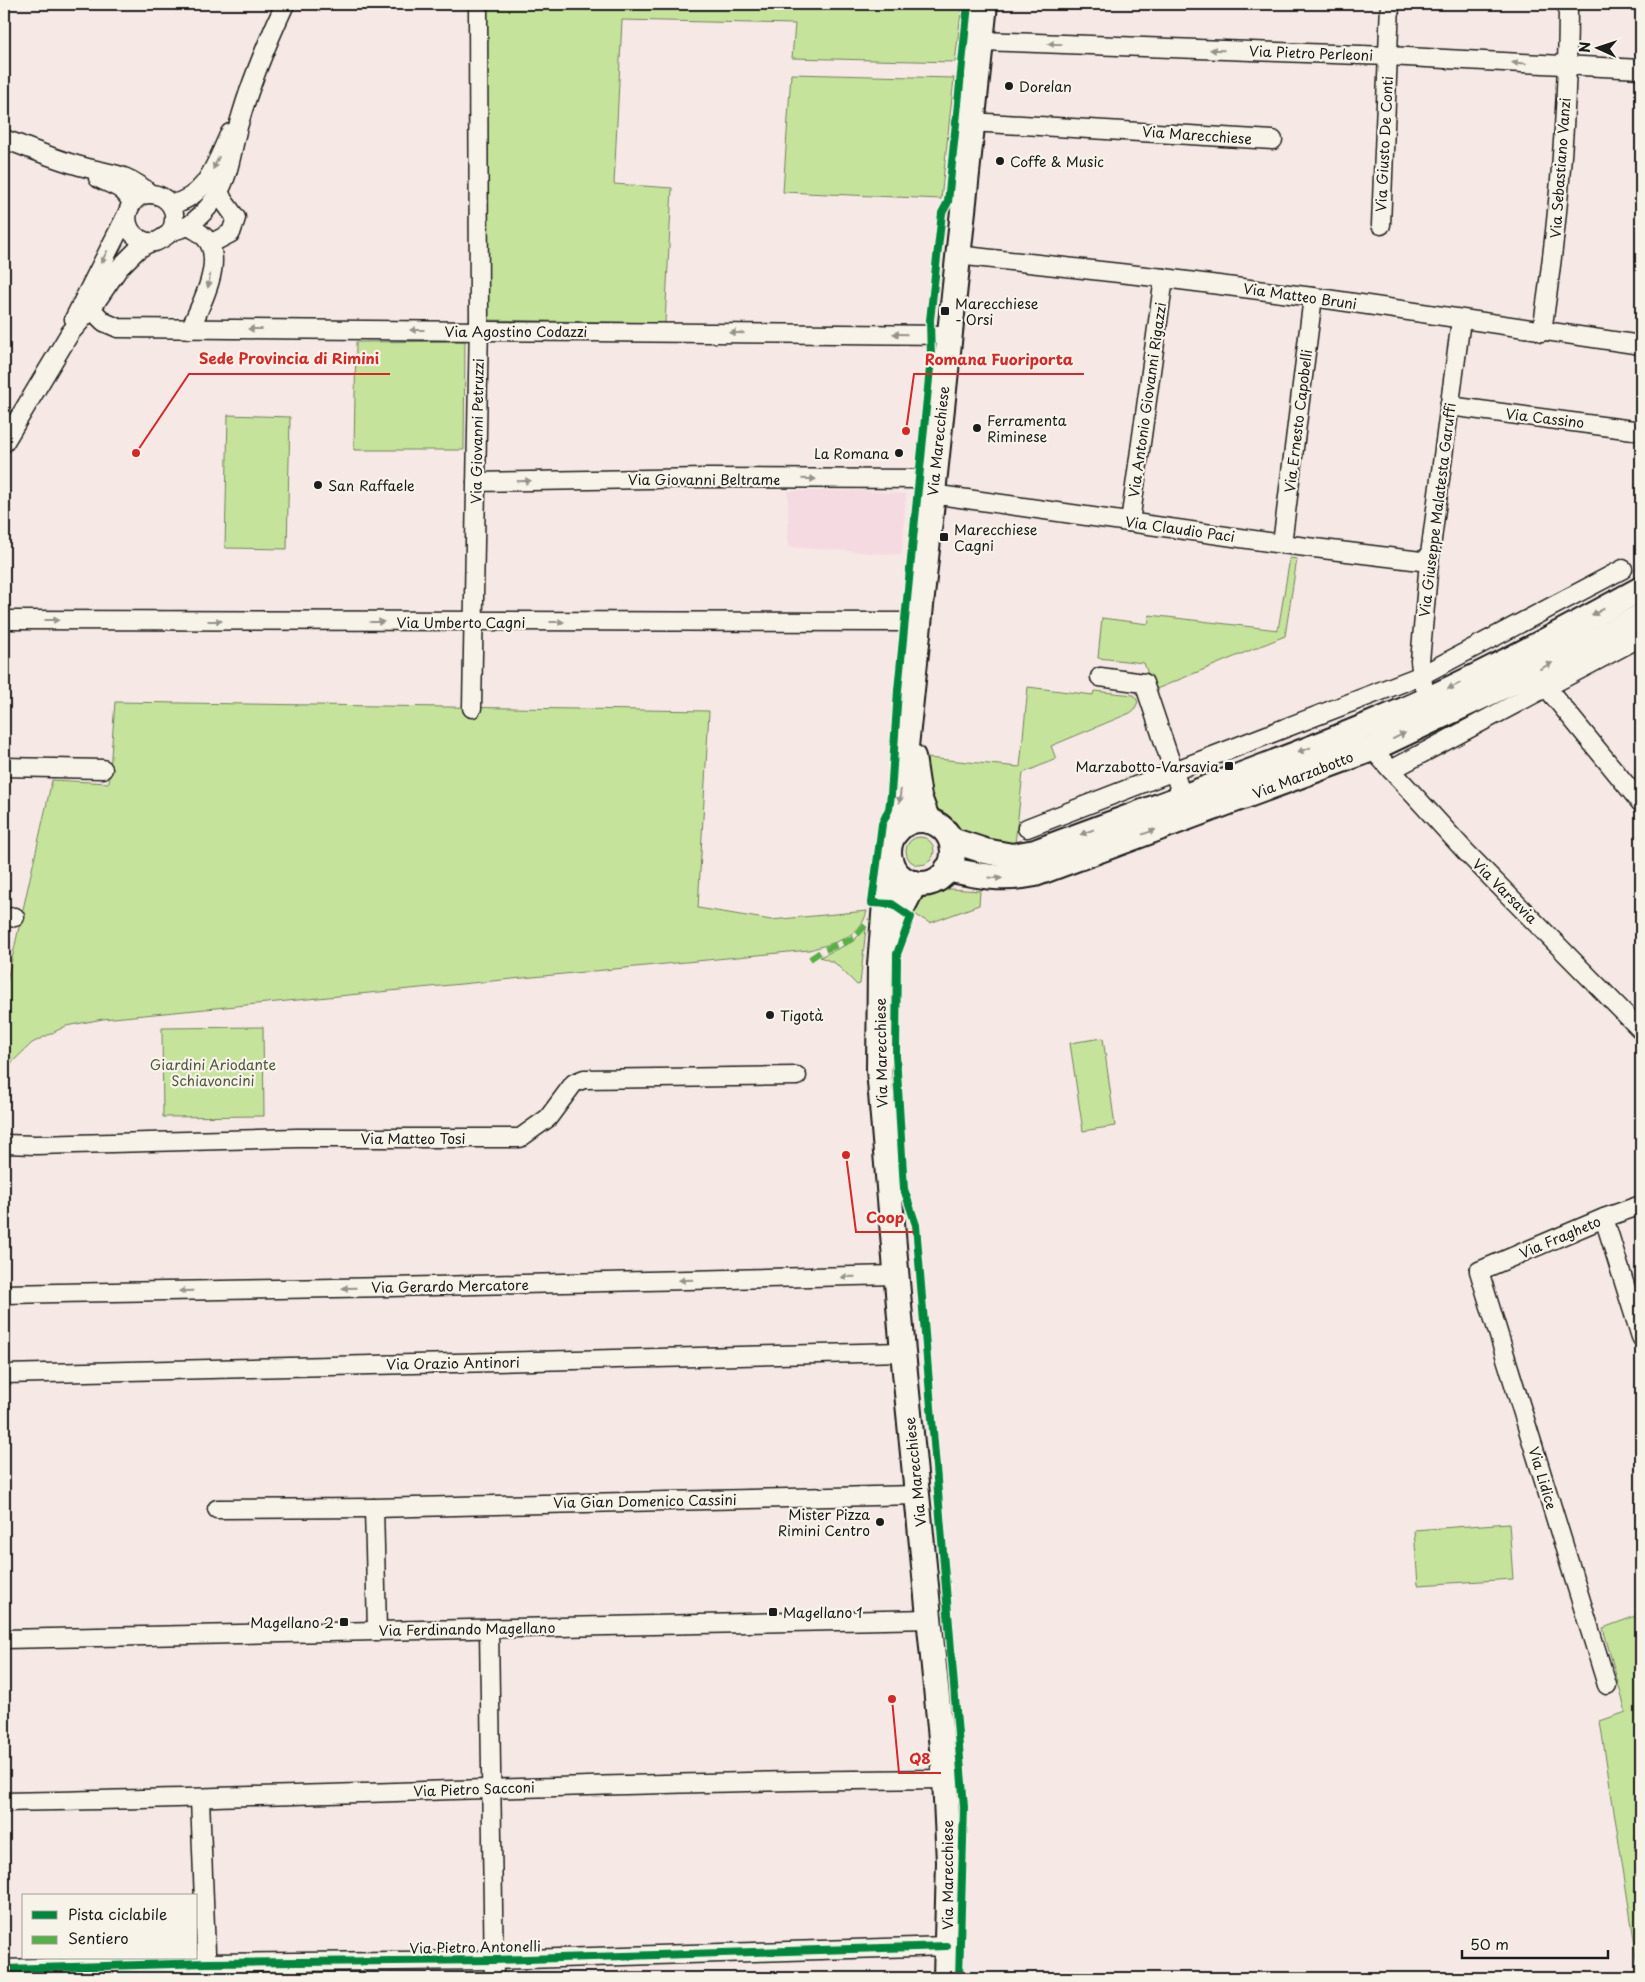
<svg xmlns="http://www.w3.org/2000/svg" width="1645" height="1982" font-family="'Playpen Sans',sans-serif">
  <style>
    .built { fill: #f5dbe1 }
    .green { fill: #c6e39b; stroke: #71805c }
    .lines { fill: none; stroke-linecap: round; stroke-linejoin: round }
    .street-casing { stroke: #1c1c1c; stroke-width: 21 }
    .secondary-casing { stroke: #1c1c1c; stroke-width: 28 }
    .street { stroke: #f7f3e8; stroke-width: 18 }
    .secondary { stroke: #f7f3e8; stroke-width: 24 }
    .quiet { stroke: #55b145; stroke-width: 6; stroke-dasharray: 12 6; stroke-linecap: butt }
    .cycleway-casing { stroke: #f7f3e8; stroke-width: 11 }
    .cycleway { stroke: #00873e; stroke-width: 8 }
    .oneway { fill: #94928c }
    .poi-dot { fill: #1c1c1c; stroke: #f7f3e8; stroke-width: 2 }
    .labels { text-anchor: middle; dominant-baseline: central; stroke-width: 4.5; stroke-linejoin: round; paint-order: stroke }
    .street-label { font-size: 14px; fill: #1c1c1c; stroke: #f7f3e8 }
    .poi-label { font-size: 14px; fill: #1c1c1c; stroke: #f7f3e8; text-anchor: start }
    .park-label { font-size: 14px; fill: #4f5842; stroke: #f7f3e8 }
    .leader { fill: none; stroke: #d62828; stroke-width: 2 }
    .callout-dot { fill: #d62828; stroke: #f7f3e8; stroke-width: 2 }
    .callout-label { font-size: 15px; text-anchor: middle; font-weight: bold; fill: #d62828; stroke: #f7f3e8; stroke-width: 4.5; stroke-linejoin: round; paint-order: stroke }
  </style>
  <rect width="100%" height="100%" fill="#f6e8e5"/>
  <filter id="ink" filterUnits="userSpaceOnUse"><feTurbulence type="fractalNoise" baseFrequency=".02" numOctaves="2"/><feDisplacementMap in="SourceGraphic" scale="10" xChannelSelector="R" yChannelSelector="G"/><feConvolveMatrix kernelMatrix="1 2 1 2 8 2 1 2 1" color-interpolation-filters="sRGB"/></filter>
  <g filter="url(#ink)">
    <polygon class="built" points="788,491 867,491 906,494 902,555 788,547"/>
    <g class="green">
      <polygon points="484,4 962,4 955,62 792,58 795,24 622,20 614,184 672,188 665,323 485,320"/>
      <polygon points="791,74 954,78 941,199 783,192"/>
      <polygon points="465,341 464,450 354,450 356,342"/>
      <polygon points="228,415 290,417 287,549 225,548"/>
      <polygon points="1290,558 1297,559 1285,636 1154,690 1144,663 1098,658 1102,618 1148,624 1150,615 1278,630"/>
      <path d="M1028 687 1093 695 1094 691 1134 695 1138 702 1134 710 1130 713 1051 746 1056 759 1023 773 1015 844C959 838 924 821 927 758L1020 767Z"/>
      <path d="M115 702 709 711 698 908 771 920 867 911C861 938 833 943 809 950L103 1019 66 1026 32 1043 4 1070V994L52 780 109 783Z"/>
      <circle cx="920" cy="851" r="14"/>
      <polygon points="950,889 980,891 979,905 930,923 911,912 925,896"/>
      <polygon points="866,928 860,984 857,985 835,963 820,957 852,942"/>
      <polygon points="263,1027 264,1116 163,1117 162,1028"/>
      <polygon points="1103,1038 1115,1126 1083,1131 1070,1043"/>
      <polygon points="1509,1523 1513,1579 1418,1585 1414,1530"/>
      <polygon points="1641,1614 1641,1978 1640,1978 1600,1721 1626,1712 1603,1628"/>
    </g>
    <g class="lines">
      <g class="street-casing">
        <g id="street">
          <polyline points="981,41 1388,56 1641,69"/>
          <polyline points="971,122 1273,140"/>
          <path d="M4 139C29 148 54 159 80 166 108 174 127 172 150 194"/>
          <path d="M98 178C114 187 122 185 132 203"/>
          <path d="M171 204C207 198 216 162 230 133"/>
          <polyline points="1381,225 1390,4"/>
          <path d="M188 226C197 231 204 234 209 243 222 266 200 307 190 329"/>
          <path d="M170 233C188 200 144 179 130 207 124 218 128 233 140 239 153 247 160 240 170 233 175 229 182 229 188 226 195 221 204 212 210 205 232 177 230 152 240 120 251 81 268 41 285 4"/>
          <polyline points="210,244 231,233 236,218 223,200 219,191"/>
          <polyline points="957,255 1164,278 1313,297 1641,345"/>
          <polyline points="91,309 104,322 118,328 949,335"/>
          <polyline points="74,319 127,214"/>
          <path d="M1542 332C1558 224 1568 114 1568 4"/>
          <polyline points="1449,406 1641,431"/>
          <polyline points="4,443 70,333 91,309 119,268 137,250 150,242"/>
          <polyline points="476,482 706,478 933,479"/>
          <polyline points="932,494 1282,544 1429,562"/>
          <polyline points="1130,522 1164,278"/>
          <polyline points="1282,544 1313,297"/>
          <polyline points="4,620 919,622"/>
          <polyline points="1100,677 1144,683 1182,796"/>
          <polyline points="1423,684 1420,661 1429,562 1461,320"/>
          <polyline points="1547,688 1641,803"/>
          <polyline points="472,708 479,321 478,4"/>
          <polyline points="1372,749 1466,852 1641,1030"/>
          <polyline points="4,767 103,769"/>
          <polyline points="1391,770 1641,637"/>
          <polyline points="1027,828 1422,675 1623,569"/>
          <polyline points="4,918 15,917"/>
          <polyline points="4,1144 36,1145 298,1138 520,1138 548,1118 574,1083 584,1079 797,1076"/>
          <polyline points="1604,1218 1641,1337"/>
          <polyline points="4,1294 392,1287 897,1275"/>
          <polyline points="4,1374 903,1352"/>
          <polyline points="374,1508 377,1630"/>
          <polyline points="217,1509 374,1508 917,1495"/>
          <polyline points="489,1629 494,1978"/>
          <path d="M4 1639C312 1630 621 1627 930 1619"/>
          <polyline points="1607,1685 1479,1271 1604,1218 1641,1205"/>
          <polyline points="200,1799 207,1978"/>
          <path d="M4 1802C318 1797 631 1781 945 1779"/>
          <polyline points="4,1969 207,1963 494,1960 947,1946"/>
        </g>
      </g>
      <g class="secondary-casing">
        <g id="secondary">
          <polyline points="913,757 919,797 928,821"/>
          <circle cx="921" cy="852" r="32"/>
          <polyline points="897,831 985,4"/>
          <path d="M951 840 985 851 1012 856 1035 852C1147 810 1260 770 1371 724 1464 686 1553 637 1641 589"/>
          <polyline points="891,863 885,903 880,965 879,1070 903,1352 945,1779 949,1862 946,1978"/>
          <path d="M947 869C980 876 1001 881 1035 874L1372 749 1542 668 1641 616"/>
          <polyline points="889,940 901,910 915,883"/>
        </g>
      </g>
      <use href="#street" class="street"/>
      <use href="#secondary" class="secondary"/>
      <polyline class="quiet" points="810,959 822,951 854,938 870,920"/>
      <g class="cycleway-casing">
        <g id="cycleway">
          <polyline points="4,1969 207,1963 494,1960 947,1946"/>
          <polyline points="959,1978 964,1807 916,1225 904,1189 896,1055 897,954 911,917 892,904 872,903 882,824 889,809 891,795 898,690 931,358 930,320 942,213 948,202 968,4"/>
        </g>
      </g>
      <use href="#cycleway" class="cycleway"/>
    </g>
    <defs><path id="oneway-solid" d="M-6-.8H1V-3.2L6.5 0L1 3.2V.8H-6Z" transform="scale(1.25)"/></defs>
    <g class="oneway">
      <use href="#oneway-solid" transform="translate(1055 44) rotate(-178)"/>
      <use href="#oneway-solid" transform="translate(1217 50) rotate(-178)"/>
      <use href="#oneway-solid" transform="translate(1519 63) rotate(-177)"/>
      <use href="#oneway-solid" transform="translate(216 163) rotate(115)"/>
      <use href="#oneway-solid" transform="translate(104 257) rotate(118)"/>
      <use href="#oneway-solid" transform="translate(209 281) rotate(99)"/>
      <use href="#oneway-solid" transform="translate(255 329) rotate(-180)"/>
      <use href="#oneway-solid" transform="translate(417 330) rotate(-180)"/>
      <use href="#oneway-solid" transform="translate(737 333) rotate(-179)"/>
      <use href="#oneway-solid" transform="translate(900 334) rotate(-179)"/>
      <use href="#oneway-solid" transform="translate(809 479) rotate(1)"/>
      <use href="#oneway-solid" transform="translate(524 481) rotate(-1)"/>
      <use href="#oneway-solid" transform="translate(1598 612) rotate(152)"/>
      <use href="#oneway-solid" transform="translate(52 620)"/>
      <use href="#oneway-solid" transform="translate(215 621)"/>
      <use href="#oneway-solid" transform="translate(377 622)"/>
      <use href="#oneway-solid" transform="translate(557 622)"/>
      <use href="#oneway-solid" transform="translate(1546 666) rotate(-27)"/>
      <use href="#oneway-solid" transform="translate(1454 686) rotate(154)"/>
      <use href="#oneway-solid" transform="translate(1399 736) rotate(-26)"/>
      <use href="#oneway-solid" transform="translate(1304 750) rotate(159)"/>
      <use href="#oneway-solid" transform="translate(900 796) rotate(96)"/>
      <use href="#oneway-solid" transform="translate(1087 832) rotate(159)"/>
      <use href="#oneway-solid" transform="translate(1149 832) rotate(-20)"/>
      <use href="#oneway-solid" transform="translate(995 878) rotate(4)"/>
      <use href="#oneway-solid" transform="translate(848 1277) rotate(179)"/>
      <use href="#oneway-solid" transform="translate(686 1280) rotate(179)"/>
      <use href="#oneway-solid" transform="translate(349 1288) rotate(179)"/>
      <use href="#oneway-solid" transform="translate(186 1291) rotate(179)"/>
    </g>
  </g>
  <g class="poi-dot">
    <circle cx="1009" cy="86" r="5"/>
    <circle cx="1000" cy="161" r="5"/>
    <rect x="940" y="306" width="10" height="10" rx="2.5"/>
    <circle cx="977" cy="428" r="5"/>
    <circle cx="899" cy="453" r="5"/>
    <circle cx="318" cy="485" r="5"/>
    <rect x="939" y="532" width="10" height="10" rx="2.5"/>
    <rect x="1224" y="761" width="10" height="10" rx="2.5"/>
    <circle cx="770" cy="1015" r="5"/>
    <circle cx="880" cy="1522" r="5"/>
    <rect x="768" y="1607" width="10" height="10" rx="2.5"/>
    <rect x="339" y="1617" width="10" height="10" rx="2.5"/>
  </g>
  <g class="labels">
    <g class="street-label">
      <text transform="translate(1311 53) rotate(2)">Via Pietro Perleoni</text>
      <text transform="translate(1197 135) rotate(4)">Via Marecchiese</text>
      <text transform="translate(1384 144) rotate(-87)">Via Giusto De Conti</text>
      <text transform="translate(1560 168) rotate(-86)">Via Sebastiano Vanzi</text>
      <text transform="translate(1300 296) rotate(8)">Via Matteo Bruni</text>
      <text x="516" y="331">Via Agostino Codazzi</text>
      <text transform="translate(1147 400) rotate(-82)">Via Antonio Giovanni Rigazzi</text>
      <text transform="translate(1545 418) rotate(7)">Via Cassino</text>
      <text transform="translate(1298 421) rotate(-83)">Via Ernesto Capobelli</text>
      <text transform="translate(477 431) rotate(-89)">Via Giovanni Petruzzi</text>
      <text transform="translate(938 441) rotate(-84)">Via Marecchiese</text>
      <text x="704" y="479">Via Giovanni Beltrame</text>
      <text transform="translate(1437 510) rotate(-83)">Via Giuseppe Malatesta Garuffi</text>
      <text transform="translate(1180 529) rotate(8)">Via Claudio Paci</text>
      <text x="461" y="622">Via Umberto Cagni</text>
      <text transform="translate(1303 775) rotate(-21)">Via Marzabotto</text>
      <text transform="translate(1505 891) rotate(45)">Via Varsavia</text>
      <text transform="translate(881 1053) rotate(-91)">Via Marecchiese</text>
      <text x="413" y="1138">Via Matteo Tosi</text>
      <text transform="translate(1560 1237) rotate(-23)">Via Fragheto</text>
      <text transform="translate(450 1286) rotate(-1)">Via Gerardo Mercatore</text>
      <text transform="translate(453 1363) rotate(-1)">Via Orazio Antinori</text>
      <text transform="translate(915 1472) rotate(-96)">Via Marecchiese</text>
      <text transform="translate(1543 1478) rotate(73)">Via Lidice</text>
      <text transform="translate(645 1501) rotate(-1)">Via Gian Domenico Cassini</text>
      <text transform="translate(467 1629) rotate(-1)">Via Ferdinando Magellano</text>
      <text transform="translate(474 1789) rotate(-2)">Via Pietro Sacconi</text>
      <text transform="translate(947 1875) rotate(-90)">Via Marecchiese</text>
      <text transform="translate(475 1947) rotate(-1)">Via Pietro Antonelli</text>
    </g>
    <g class="poi-label">
      <text x="1019" y="86">Dorelan</text>
      <text x="1010" y="161">Coffe &amp; Music</text>
      <text x="955" y="303">Marecchiese<tspan x="955" dy="16">- Orsi</tspan></text>
      <text x="987" y="420">Ferramenta<tspan x="987" dy="16">Riminese</tspan></text>
      <text x="889" y="453" text-anchor="end">La Romana</text>
      <text x="328" y="485">San Raffaele</text>
      <text x="954" y="529">Marecchiese<tspan x="954" dy="16">Cagni</tspan></text>
      <text x="1219" y="766" text-anchor="end">Marzabotto-Varsavia</text>
      <text x="780" y="1015">Tigotà</text>
      <text x="870" y="1514" text-anchor="end">Mister Pizza<tspan x="870" dy="16">Rimini Centro</tspan></text>
      <text x="783" y="1612">Magellano 1</text>
      <text x="334" y="1622" text-anchor="end">Magellano 2</text>
    </g>
    <g class="park-label">
      <text x="213" y="1064">Giardini Ariodante<tspan x="213" dy="16">Schiavoncini</tspan></text>
    </g>
  </g>
  <path class="leader" d="M136 453L189 374H390M906 431L914 374H1084M846 1155L856 1232H914M892 1699L899 1773H941"/>
  <g class="callout-dot">
    <circle cx="136" cy="453" r="5"/>
    <circle cx="906" cy="431" r="5"/>
    <circle cx="846" cy="1155" r="5"/>
    <circle cx="892" cy="1699" r="5"/>
  </g>
  <g class="callout-label">
    <text x="289" y="364">Sede Provincia di Rimini</text>
    <text x="999" y="365">Romana Fuoriporta</text>
    <text x="885" y="1223">Coop</text>
    <text x="920" y="1764">Q8</text>
  </g>
  <rect width="1645" height="1982" fill="none" stroke="#f7f3e8" stroke-width="20"/>
  <rect x="10" y="10" width="1625" height="1962" fill="none" stroke="#1c1c1c" stroke-width="2" filter="url(#ink)"/>
  <rect x="22" y="1894" width="175" height="65" fill="#f7f3e8" stroke="#9f9d96"/>
  <rect x="32" y="1911" width="25" height="8" fill="#00873e" stroke="#9f9d96"/>
  <text x="68" y="1920" font-size="15" fill="#1c1c1c">Pista ciclabile</text>
  <rect x="32" y="1936" width="25" height="8" fill="#55b145" stroke="#9f9d96"/>
  <text x="68" y="1944" font-size="15" fill="#1c1c1c">Sentiero</text>
  <g transform="translate(1598 48) rotate(273)" stroke="#f7f3e8" stroke-width="4" paint-order="stroke">
  <path d="M0-4L9 19L0 12L-9 19Z" fill="#1c1c1c"/>
  <text y="-8" font-size="14" font-weight="bold" text-anchor="middle" fill="#1c1c1c">N</text>
  </g>
  <path d="M1462 1950v8h146v-8" fill="none" stroke="#1c1c1c" stroke-width="2.5"/>
  <text x="1470" y="1950" font-size="15" fill="#1c1c1c" stroke="#f7f3e8" stroke-width="4" paint-order="stroke">50 m</text>
</svg>
